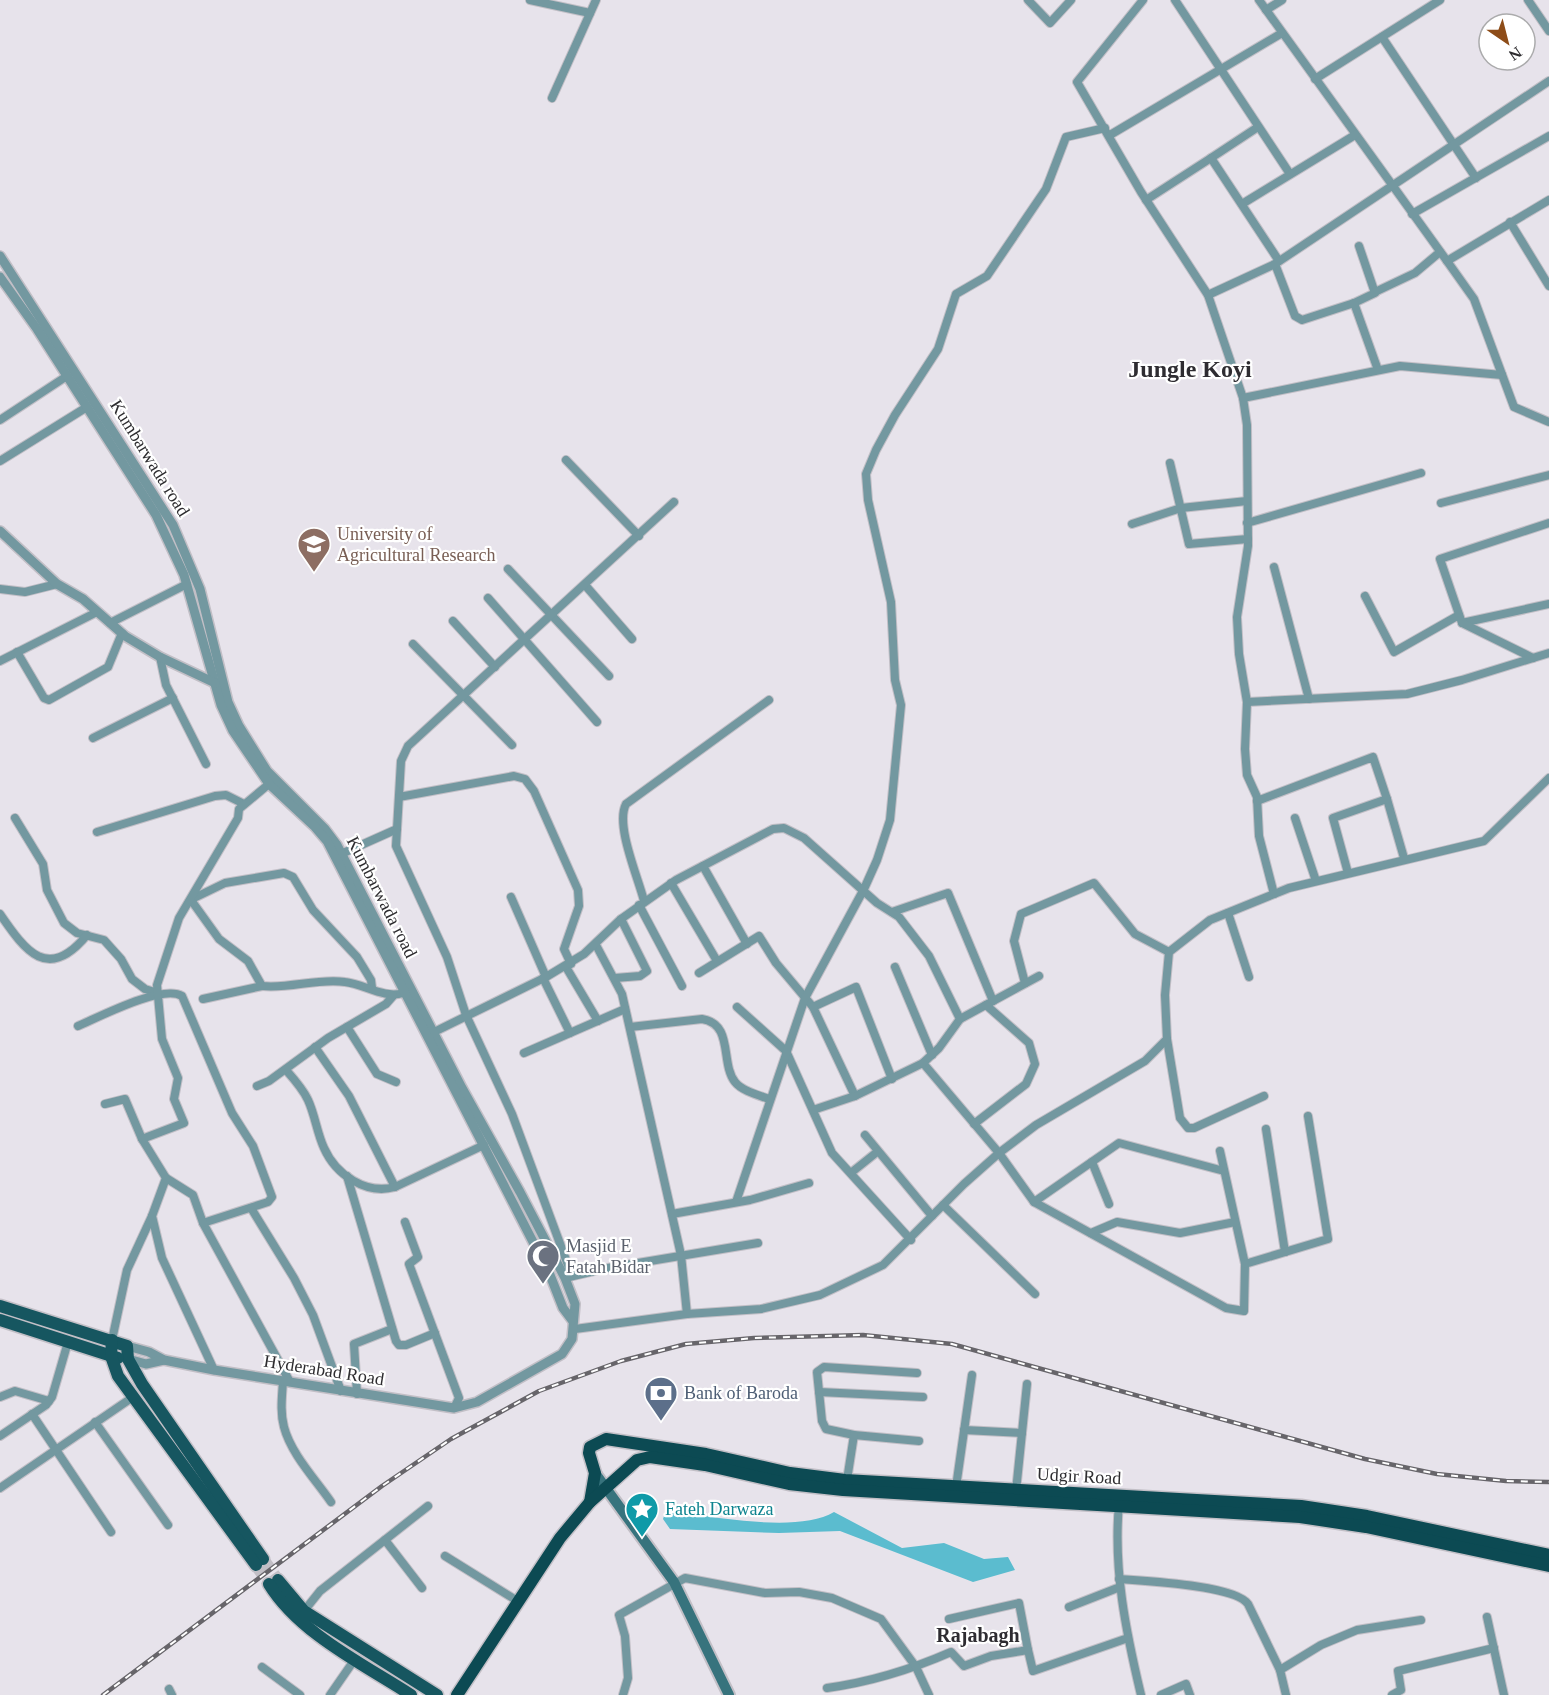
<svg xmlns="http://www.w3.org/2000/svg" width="1549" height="1695" font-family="'Times New Roman',serif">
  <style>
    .water { fill: #5bbccf }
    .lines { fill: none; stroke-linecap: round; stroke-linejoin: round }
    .primary-tunnel { stroke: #c2bfc6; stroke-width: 12; stroke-dasharray: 12 6; stroke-linecap: butt }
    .minor-casing { stroke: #c2bfc6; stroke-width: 10 }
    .tertiary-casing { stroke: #c2bfc6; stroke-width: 12 }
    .secondary-casing { stroke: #c2bfc6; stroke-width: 14 }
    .primary-casing { stroke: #c2bfc6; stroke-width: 15 }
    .trunk-casing { stroke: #c2bfc6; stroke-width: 15 }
    .minor { stroke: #7398a0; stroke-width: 8 }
    .tertiary { stroke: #7398a0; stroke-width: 9 }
    .secondary { stroke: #37737d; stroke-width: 10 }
    .primary { stroke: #165660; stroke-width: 12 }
    .trunk { stroke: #0c4a53; stroke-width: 12 }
    .rail-casing { stroke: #67656a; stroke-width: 4.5 }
    .rail { stroke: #fff; stroke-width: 2; stroke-dasharray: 7; stroke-linecap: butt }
    .labels { text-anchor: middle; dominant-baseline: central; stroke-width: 4.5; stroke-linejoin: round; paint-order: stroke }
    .street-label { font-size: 18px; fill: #2e2d30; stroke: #fff }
    .education-label { font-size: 18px; fill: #785e54; stroke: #fff; text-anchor: start }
    .worship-label { font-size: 18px; fill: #5b616d; stroke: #fff; text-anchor: start }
    .service-label { font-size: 18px; fill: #4e5e75; stroke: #fff; text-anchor: start }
    .culture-label { font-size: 18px; fill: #0d838f; stroke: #fff; text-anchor: start }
    .neighbourhood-label { font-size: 20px; font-weight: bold; fill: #2e2c31; stroke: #fff }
    .district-label { font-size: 24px; font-weight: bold; fill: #2e2c31; stroke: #fff }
  </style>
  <rect width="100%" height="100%" fill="#e7e3eb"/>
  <path class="water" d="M666 1510C708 1516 798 1534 834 1512L902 1548 944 1543 984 1559 1008 1557 1015 1570 973 1582 840 1531 779 1533 670 1529 663 1519Z"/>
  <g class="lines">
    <g class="primary-tunnel">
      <polyline points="263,1559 278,1580"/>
      <polyline points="256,1565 269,1584"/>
    </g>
    <g class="minor-casing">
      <g id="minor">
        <polyline points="530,0 590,13"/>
        <polyline points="1028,0 1050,23 1071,0"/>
        <polyline points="1143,0 1077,82 1141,192 1208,295 1243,398 1247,425 1248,546 1237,617 1239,654 1247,702 1245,749 1247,775 1257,797 1259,836 1274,894"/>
        <polyline points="1175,0 1290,174"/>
        <polyline points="1259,0 1447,261 1549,200"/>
        <polyline points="1528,0 1549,31"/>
        <polyline points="1266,10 1282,0"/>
        <polyline points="1382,37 1476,178"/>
        <polyline points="1315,79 1440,0"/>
        <polyline points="552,98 596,0"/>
        <polyline points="1110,135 1282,33"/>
        <polyline points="1211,158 1258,127"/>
        <polyline points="1146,200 1211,158 1279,261"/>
        <polyline points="1242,204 1355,135"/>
        <polyline points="1412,214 1549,136"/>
        <polyline points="1510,222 1549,286"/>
        <polyline points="1447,261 1474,299 1514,407 1549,422"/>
        <polyline points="1275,264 1295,316 1302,320 1354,303 1375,293 1359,246"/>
        <polyline points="1375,292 1415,273 1440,252"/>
        <polyline points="1208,295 1275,264 1549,81"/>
        <polyline points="1354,303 1378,370"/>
        <polyline points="1243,398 1400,366 1502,375"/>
        <polyline points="0,420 67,376"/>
        <polyline points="566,460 639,536"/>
        <polyline points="0,461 87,407"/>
        <polyline points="1170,463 1189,544 1248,539"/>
        <polyline points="1441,503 1549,475"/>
        <polyline points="1247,523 1421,473"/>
        <polyline points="1132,524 1181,508 1247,501"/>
        <polyline points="1274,567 1309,699"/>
        <polyline points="508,569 609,676"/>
        <polyline points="585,585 632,639"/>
        <polyline points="0,589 25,592 57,584"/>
        <polyline points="1365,596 1394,652 1459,615"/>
        <polyline points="488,598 597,722"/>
        <polyline points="453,621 495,667"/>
        <polyline points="110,623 187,584"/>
        <polyline points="1462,623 1549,604"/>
        <polyline points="413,644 512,745"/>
        <polyline points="17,652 44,698 49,700 108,667 122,633"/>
        <polyline points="160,657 166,685 206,764"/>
        <polyline points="1533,658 1462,623 1440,559 1549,523"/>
        <polyline points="0,661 97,612"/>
        <polyline points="1247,702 1407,694 1462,680 1549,653"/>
        <polyline points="93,738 173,698"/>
        <polyline points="399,797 514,776 525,779 534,791 578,890 579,906 564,949 571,964"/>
        <polyline points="1387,799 1404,858"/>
        <polyline points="1257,801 1373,757 1387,799 1333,818 1348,873"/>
        <polyline points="15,818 43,864 47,890 64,923 77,933 104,940 121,959 132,979 145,989 158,993"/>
        <polyline points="1295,818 1316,881"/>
        <polyline points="97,832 215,796 226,795 244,804"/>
        <polyline points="341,854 397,829"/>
        <polyline points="703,866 747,944"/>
        <polyline points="671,883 717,961"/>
        <polyline points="192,899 225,883 284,873 293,877 313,910 357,957 371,980 372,988"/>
        <path d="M191 900 219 939 248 961 262 986C290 989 317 978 345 982 364 984 384 999 403 993"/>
        <path d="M644 901C638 877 615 825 626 804L769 700"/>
        <polyline points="639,905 682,986"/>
        <polyline points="892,912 948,893 993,1001"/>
        <polyline points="1228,913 1249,977"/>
        <path d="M0 914C26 952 48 982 87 935"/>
        <polyline points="596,945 622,994 681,1255 687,1314"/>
        <polyline points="566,967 598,1021"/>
        <polyline points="895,967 932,1055"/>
        <polyline points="699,973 759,936 776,963 813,1007 856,987 892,1079"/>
        <polyline points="546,977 584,954 621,919 676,880 773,829 784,828 804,838 877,903 899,917 929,956 960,1019 939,1048 923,1063 999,1153 1034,1202 1226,1308 1244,1311 1245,1264 1220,1151"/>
        <polyline points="543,978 570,1033"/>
        <polyline points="615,978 640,976 647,971 621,919"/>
        <polyline points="1025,983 1014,941 1021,914 1094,883 1135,934 1169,952"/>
        <polyline points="203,999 262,986"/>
        <polyline points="737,1007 786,1051 832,1153 911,1240"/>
        <polyline points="813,1007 855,1096 923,1063"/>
        <polyline points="960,1019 1039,976"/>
        <path d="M78 1026C99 1017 162 984 182 996L232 1113 253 1146 272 1197 268 1202 203 1223 290 1382"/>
        <polyline points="347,1027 377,1074 396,1082"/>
        <path d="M630 1027 702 1019C734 1024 720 1063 735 1082 742 1091 758 1095 769 1099"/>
        <polyline points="430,1034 546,977 511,897"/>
        <polyline points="1167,1039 1180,1118 1188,1128 1194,1128 1264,1096"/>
        <polyline points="315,1047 349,1096 395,1187"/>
        <polyline points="524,1053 625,1009"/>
        <path d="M286 1070C294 1079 303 1089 308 1100 315 1115 317 1133 324 1148 336 1175 366 1195 395 1187L484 1145"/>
        <polyline points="257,1086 269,1081 328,1038 386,1004 393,996"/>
        <polyline points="105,1104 125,1099 142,1139"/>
        <polyline points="813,1110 855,1096"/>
        <polyline points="974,1124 1026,1084 1035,1064 1029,1043 986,1005"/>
        <polyline points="1266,1129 1285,1252"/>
        <polyline points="865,1135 932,1216"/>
        <polyline points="1092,1162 1109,1204"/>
        <polyline points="852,1172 877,1152"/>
        <polyline points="347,1176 396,1341 399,1345 406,1345 435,1333"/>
        <polyline points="166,1178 193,1195 203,1223"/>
        <polyline points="736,1202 805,998 864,889 877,860 890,820 901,705 895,680 891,602 868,500 866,474 876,450 895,415 938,349 956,294 987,276 1046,189 1066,137 1105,128"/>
        <polyline points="1034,1202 1119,1143 1224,1171"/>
        <polyline points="943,1205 1035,1294"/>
        <polyline points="251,1208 294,1278 313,1315 341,1391"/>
        <polyline points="672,1214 750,1200 809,1183"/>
        <polyline points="405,1222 418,1257 409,1264 459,1398 454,1408"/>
        <polyline points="1091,1233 1117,1222 1180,1233 1235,1222"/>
        <polyline points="1245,1264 1328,1239 1308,1116"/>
        <polyline points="572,1276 512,1114 466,1015 447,957 396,846 401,761 408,746 674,502"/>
        <polyline points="569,1277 608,1268 758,1243"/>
        <polyline points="575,1329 687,1314 761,1309 820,1295 883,1265 964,1184 999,1153 1036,1125 1145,1061 1167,1039 1165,995 1169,952 1210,920 1289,888 1484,841 1549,778"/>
        <polyline points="112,1340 127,1270 152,1216"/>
        <polyline points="214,1370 162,1258 152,1216 166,1178 142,1139 184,1123 174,1099 178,1078 162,1039 157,985 179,918 238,818 239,809 269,784"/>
        <polyline points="917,1373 824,1367 817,1372 822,1421 826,1429 854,1435 919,1441"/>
        <path d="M283 1381C282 1397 280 1412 284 1427 291 1454 316 1480 331 1502"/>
        <polyline points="819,1392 923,1397"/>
        <polyline points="357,1394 354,1344 392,1329"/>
        <polyline points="0,1397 15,1391 49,1401"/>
        <polyline points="32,1414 111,1532"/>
        <polyline points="95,1422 168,1525"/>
        <polyline points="964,1430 1022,1433"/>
        <polyline points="0,1436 46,1405 52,1397 68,1342"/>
        <polyline points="847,1480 854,1435"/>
        <polyline points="956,1487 972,1375"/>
        <polyline points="0,1488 133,1397"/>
        <polyline points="1016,1491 1027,1384"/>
        <path d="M1119 1504C1113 1569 1126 1632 1141 1695"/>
        <polyline points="385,1540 422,1588"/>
        <polyline points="445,1556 519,1602"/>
        <path d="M1119 1579C1144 1581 1235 1585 1248 1604L1280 1670"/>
        <polyline points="1069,1607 1120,1587"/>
        <polyline points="304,1611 320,1591 428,1506"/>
        <polyline points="1487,1617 1504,1695"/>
        <polyline points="949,1619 1019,1603 1028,1650"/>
        <polyline points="262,1667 300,1695"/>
        <path d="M827 1688C870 1682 910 1670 951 1652L964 1666 991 1656 1028 1650 1033 1671 1128 1638"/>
        <polyline points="169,1689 172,1695"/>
        <polyline points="330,1695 355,1659"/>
        <polyline points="623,1695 628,1678 625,1636 619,1615 685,1578 765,1593 799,1592 832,1598 881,1619 916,1667 929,1695"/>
        <polyline points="1161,1695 1186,1684 1190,1695"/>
        <polyline points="1286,1695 1280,1670 1321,1645 1357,1630 1421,1620"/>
        <polyline points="1392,1695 1401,1690 1398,1671 1494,1648"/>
      </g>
    </g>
    <g class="tertiary-casing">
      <g id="tertiary">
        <polyline points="0,256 173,525 200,589 228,702 239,726 267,771 325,829 337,845 462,1088 520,1192 565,1278 575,1304 572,1339 562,1354 477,1402 454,1408 214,1370 164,1360 149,1352 127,1346"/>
        <polyline points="0,277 37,329 156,515 184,575 221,705 233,731 269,784 315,827 327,841 550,1275 563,1308 572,1320"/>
        <polyline points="0,531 57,584 83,599 125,636 160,657 215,683"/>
        <polyline points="128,1359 146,1364 164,1360"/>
      </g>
    </g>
    <g class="secondary-casing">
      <polyline id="secondary" points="595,1473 674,1582 729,1695"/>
    </g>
    <g class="primary-casing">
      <g id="primary">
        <polyline points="0,1306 127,1346 128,1359 142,1384 263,1559"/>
        <polyline points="0,1320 118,1358"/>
        <polyline points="112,1340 111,1356 118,1376 256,1565"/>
        <polyline points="278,1580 304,1611 437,1695"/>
        <path d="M269 1584C299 1633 363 1664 411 1695"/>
      </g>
    </g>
    <g class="trunk-casing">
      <g id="trunk">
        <polyline points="590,1502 595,1473 589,1453 590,1447 606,1439 706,1454 790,1473 845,1480 1301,1506 1367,1516 1549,1555"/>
        <polyline points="457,1695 560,1538 590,1502 637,1460 650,1457 705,1465 789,1484 843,1490 1300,1517 1366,1527 1549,1566"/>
      </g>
    </g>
    <use href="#minor" class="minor"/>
    <use href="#tertiary" class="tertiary"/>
    <use href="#secondary" class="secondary"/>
    <use href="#primary" class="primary"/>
    <use href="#trunk" class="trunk"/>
    <g class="rail-casing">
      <polyline id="rail" points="103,1695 382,1486 451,1439 539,1391 621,1361 686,1344 754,1338 863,1335 952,1344 1365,1459 1437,1474 1506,1481 1549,1482"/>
    </g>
    <use href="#rail" class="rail"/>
  </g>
  <defs>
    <g id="university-pin" transform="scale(1.725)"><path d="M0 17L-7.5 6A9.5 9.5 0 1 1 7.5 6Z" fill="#8d6e63" stroke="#fff"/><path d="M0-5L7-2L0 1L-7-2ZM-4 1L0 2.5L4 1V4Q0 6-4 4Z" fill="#fff"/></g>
    <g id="mosque-pin" transform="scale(1.725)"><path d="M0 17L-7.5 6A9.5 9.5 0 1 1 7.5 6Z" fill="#6b7280" stroke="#fff"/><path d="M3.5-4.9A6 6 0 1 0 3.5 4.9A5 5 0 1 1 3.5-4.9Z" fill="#fff"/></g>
    <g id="bank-pin" transform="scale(1.725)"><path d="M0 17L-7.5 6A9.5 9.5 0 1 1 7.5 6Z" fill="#5c6f8a" stroke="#fff"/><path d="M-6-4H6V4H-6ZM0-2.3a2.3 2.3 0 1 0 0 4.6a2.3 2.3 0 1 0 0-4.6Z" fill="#fff"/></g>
    <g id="sight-pin" transform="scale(1.725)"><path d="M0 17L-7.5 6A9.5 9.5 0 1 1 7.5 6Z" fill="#0f9aa8" stroke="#fff"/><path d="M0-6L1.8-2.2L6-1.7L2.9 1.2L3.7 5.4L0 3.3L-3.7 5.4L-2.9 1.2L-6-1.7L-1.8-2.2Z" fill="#fff"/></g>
  </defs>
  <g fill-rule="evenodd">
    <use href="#university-pin" x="314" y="544"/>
    <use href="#mosque-pin" x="543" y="1256"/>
    <use href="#bank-pin" x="661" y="1393"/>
    <use href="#sight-pin" x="642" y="1509"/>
  </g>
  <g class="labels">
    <g class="street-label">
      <text transform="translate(150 458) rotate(58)">Kumbarwada road</text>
      <text transform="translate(382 897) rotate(63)">Kumbarwada road</text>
      <text transform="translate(324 1370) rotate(9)">Hyderabad Road</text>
      <text transform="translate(1079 1476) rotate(3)">Udgir Road</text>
    </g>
    <g class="education-label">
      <text x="337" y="534">University of<tspan x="337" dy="21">Agricultural Research</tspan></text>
    </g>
    <g class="worship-label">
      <text x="566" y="1246">Masjid E<tspan x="566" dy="21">Fatah Bidar</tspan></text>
    </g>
    <g class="service-label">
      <text x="684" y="1393">Bank of Baroda</text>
    </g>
    <g class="culture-label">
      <text x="665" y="1509">Fateh Darwaza</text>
    </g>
    <g class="neighbourhood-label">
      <text x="978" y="1635">Rajabagh</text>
    </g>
    <g class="district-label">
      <text x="1190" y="369">Jungle Koyi</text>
    </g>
  </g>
  <g transform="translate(1507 42) rotate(145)"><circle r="28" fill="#ffffff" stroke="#ababac" stroke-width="1.5"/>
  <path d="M0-4.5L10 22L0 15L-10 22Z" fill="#8d4c18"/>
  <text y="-9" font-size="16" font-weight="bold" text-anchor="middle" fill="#2e2d30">N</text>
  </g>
</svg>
